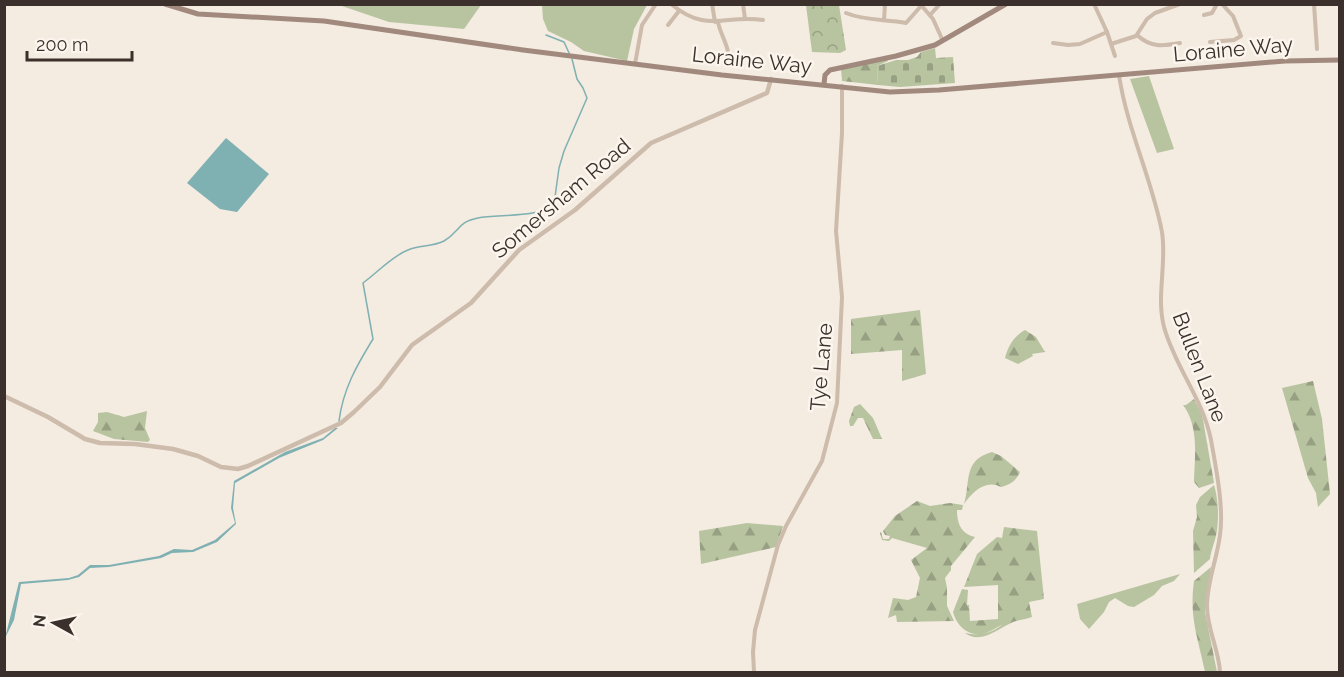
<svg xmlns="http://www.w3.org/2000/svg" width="1344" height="677" font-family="Raleway,sans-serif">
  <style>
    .green { fill: #b8c4a0 }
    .forest { fill: url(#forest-firs) }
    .cemetery { fill: url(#cemetery-stones) }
    .park { fill: url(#park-crowns) }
    .water { fill: #7fb0b2 }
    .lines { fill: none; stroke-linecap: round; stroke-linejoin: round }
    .stream { stroke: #7fb0b2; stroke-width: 1.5 }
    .minor { stroke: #cdbbac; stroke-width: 4 }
    .tertiary { stroke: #cdbbac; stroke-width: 4.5 }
    .secondary { stroke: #a18a7d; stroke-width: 5 }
    .labels { text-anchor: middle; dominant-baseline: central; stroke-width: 5; stroke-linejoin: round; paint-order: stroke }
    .street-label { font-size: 21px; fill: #3b302b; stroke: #fbf5ee }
  </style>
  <defs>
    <pattern id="forest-firs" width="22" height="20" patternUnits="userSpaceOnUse" patternTransform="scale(1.5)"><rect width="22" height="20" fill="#b8c4a0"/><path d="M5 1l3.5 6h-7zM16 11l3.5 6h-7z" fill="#97a083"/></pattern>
    <pattern id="cemetery-stones" width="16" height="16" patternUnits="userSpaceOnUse" patternTransform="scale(1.5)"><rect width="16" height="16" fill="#b8c4a0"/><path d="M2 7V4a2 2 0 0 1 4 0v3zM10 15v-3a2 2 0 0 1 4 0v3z" fill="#97a083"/></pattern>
    <pattern id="park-crowns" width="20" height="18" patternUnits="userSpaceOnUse" patternTransform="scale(1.5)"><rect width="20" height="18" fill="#b8c4a0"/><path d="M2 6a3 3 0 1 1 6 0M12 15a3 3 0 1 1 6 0" fill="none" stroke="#97a083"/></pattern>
  </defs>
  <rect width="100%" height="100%" fill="#f4ebe1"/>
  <g class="green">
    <polygon points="339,5 481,4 481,5 464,29 389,22"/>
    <polygon points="542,5 647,5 634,29 627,61 584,51 571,42 548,31 543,19"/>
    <polygon points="1149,76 1150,79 1174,149 1157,153 1130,79"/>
    <polygon points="1180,574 1174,581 1162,586 1154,595 1134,607 1128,606 1115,598 1109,602 1104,612 1089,629 1080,619 1077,604"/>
  </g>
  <g class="forest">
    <polygon points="887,59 888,61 877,66 878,85 842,81 841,69"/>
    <polygon points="920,310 926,374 902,381 902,350 851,354 851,319"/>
    <path d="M1025 330 1036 337 1045 352 1032 354 1033 356 1018 364 1005 358C1008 346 1014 336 1025 330Z"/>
    <polygon points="1313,381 1322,419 1330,494 1318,507 1316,493 1308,478 1282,388"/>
    <path d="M1194 399 1202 414 1214 483 1199 488 1194 482C1195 456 1199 426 1183 405H1186Z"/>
    <polygon points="860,404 873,418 882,439 873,439 863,418 858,418 853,426 850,426 849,421 854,407"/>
    <polygon points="147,411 145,428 150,440 148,442 114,439 93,431 98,422 98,413 107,412 124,417"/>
    <path d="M992 452 1001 456 1020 472C1016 481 1010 485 1001 487 986 479 973 491 964 504 971 483 962 460 992 452Z"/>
    <path d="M1214 485C1218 498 1219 516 1217 530 1216 540 1211 549 1210 559L1194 573 1193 531 1197 517 1196 505 1200 497Z"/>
    <path d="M917 501 930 506 950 503 963 505 962 510H957C957 523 961 534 975 537L951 566V570L945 578 947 588V606L954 621 897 622 896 615 888 618 893 598 908 600 916 597 920 578 911 560 927 548 892 538 889 541 882 540 880 533 881 532 883 539H889L890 536 885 535 883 531 895 516Z"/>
    <polygon points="747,523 783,526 776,547 701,564 699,531"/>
    <path d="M1004 527 1037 531 1044 599 1029 602 1032 617C1026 619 1019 620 1013 622 999 628 981 645 965 633 981 636 989 634 1002 625 998 626 992 631 986 633 970 638 957 627 953 612L962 589 968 590 967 605H969L970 621 998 619V585L964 587 977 554 997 537 1002 538Z"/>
    <path d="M1211 567 1205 612 1217 672H1205C1198 637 1189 618 1194 581Z"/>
  </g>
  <polygon class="cemetery" points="935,48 936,58 953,57 955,83 900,87 878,85 877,66 896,60 908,60 917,57 921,52"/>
  <polygon class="park" points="806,5 839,5 846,50 840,53 812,52"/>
  <g class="water">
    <polygon points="226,138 269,174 237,212 220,209 187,183"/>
    <polygon points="335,428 338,428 323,440 279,458 235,483 233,508 236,524 217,542 193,552 172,553 161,558 109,567 90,568 79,577 68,580 21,584 14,620 5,638 19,582 69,578 78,575 90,565 109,565 159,556 174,549 192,550 215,540 235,523 231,508 234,481 285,452 323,438"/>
  </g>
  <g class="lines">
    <g class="stream">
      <polyline points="546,35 564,42 570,55"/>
      <path d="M339 421C343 389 357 365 373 339L363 283C377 273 392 256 408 250 420 245 432 247 444 241 460 232 457 222 478 218 498 214 541 218 554 204L559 168 564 151 587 98 583 88 577 79 572 59"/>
    </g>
    <g class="minor">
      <path d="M671 4C707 34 725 14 763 20"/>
      <polyline points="712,4 715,22"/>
      <polyline points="743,4 745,19"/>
      <polyline points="1094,4 1107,32 1115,56"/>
      <polyline points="1314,4 1317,49"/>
      <polyline points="921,5 933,19 943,41"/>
      <path d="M846 13C865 21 886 19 906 23L921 6"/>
      <polyline points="930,15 940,4"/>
      <polyline points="1204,15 1212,13 1217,4"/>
      <polyline points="884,20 885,4"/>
      <path d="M718 22C720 33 726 41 728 52"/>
      <polyline points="668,25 679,11"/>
      <path d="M1137 35C1151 48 1163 46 1180 43"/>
      <polyline points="1210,42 1234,40 1241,36 1233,16 1222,4"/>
      <polyline points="1053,43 1068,45 1080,44 1107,32"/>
      <polyline points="1111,44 1136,36 1147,19 1155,13 1180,4"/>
      <polyline points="635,64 642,25 656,4"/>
      <path d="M1119 75C1127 129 1152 179 1162 232 1167 264 1156 296 1164 327 1175 367 1203 399 1211 440 1216 468 1224 507 1220 535 1217 559 1207 582 1207 606 1207 629 1219 650 1220 672"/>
      <polyline points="754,672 753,652 755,630 778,545 786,526 822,461 837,403 842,297 836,231 842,133 842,86"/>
    </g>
    <polyline class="tertiary" points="4,396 48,417 85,439 100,443 135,444 173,449 198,456 221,467 238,469 248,466 341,423 354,412 380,387 412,345 471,303 519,250 575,210 651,143 767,93 771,79"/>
    <g class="secondary">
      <polyline points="165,4 198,14 324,21 523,50 722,75 890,92 939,90 1285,61 1340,60"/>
      <polyline points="824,84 825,75 830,70 896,56 935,45 1006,4"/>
    </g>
  </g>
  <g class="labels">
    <g class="street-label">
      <text transform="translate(1233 49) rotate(-5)">Loraine Way</text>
      <text transform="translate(752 60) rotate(6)">Loraine Way</text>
      <text transform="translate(561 198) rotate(-40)">Somersham Road</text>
      <text transform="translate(821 367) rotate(-85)">Tye Lane</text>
      <text transform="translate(1200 367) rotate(69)">Bullen Lane</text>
    </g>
  </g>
  <rect width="1344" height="677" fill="none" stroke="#3b302b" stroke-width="12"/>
  <g transform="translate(54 623) rotate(278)" stroke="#fbf5ee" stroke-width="4.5" paint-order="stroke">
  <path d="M0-4.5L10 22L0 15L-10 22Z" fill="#3b302b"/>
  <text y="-9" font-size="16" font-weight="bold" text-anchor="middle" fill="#3b302b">N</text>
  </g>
  <path d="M27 51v9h105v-9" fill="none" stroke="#3b302b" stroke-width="3"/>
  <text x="36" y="51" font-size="18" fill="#3b302b" stroke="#fbf5ee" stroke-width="4.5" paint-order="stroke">200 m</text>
</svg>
